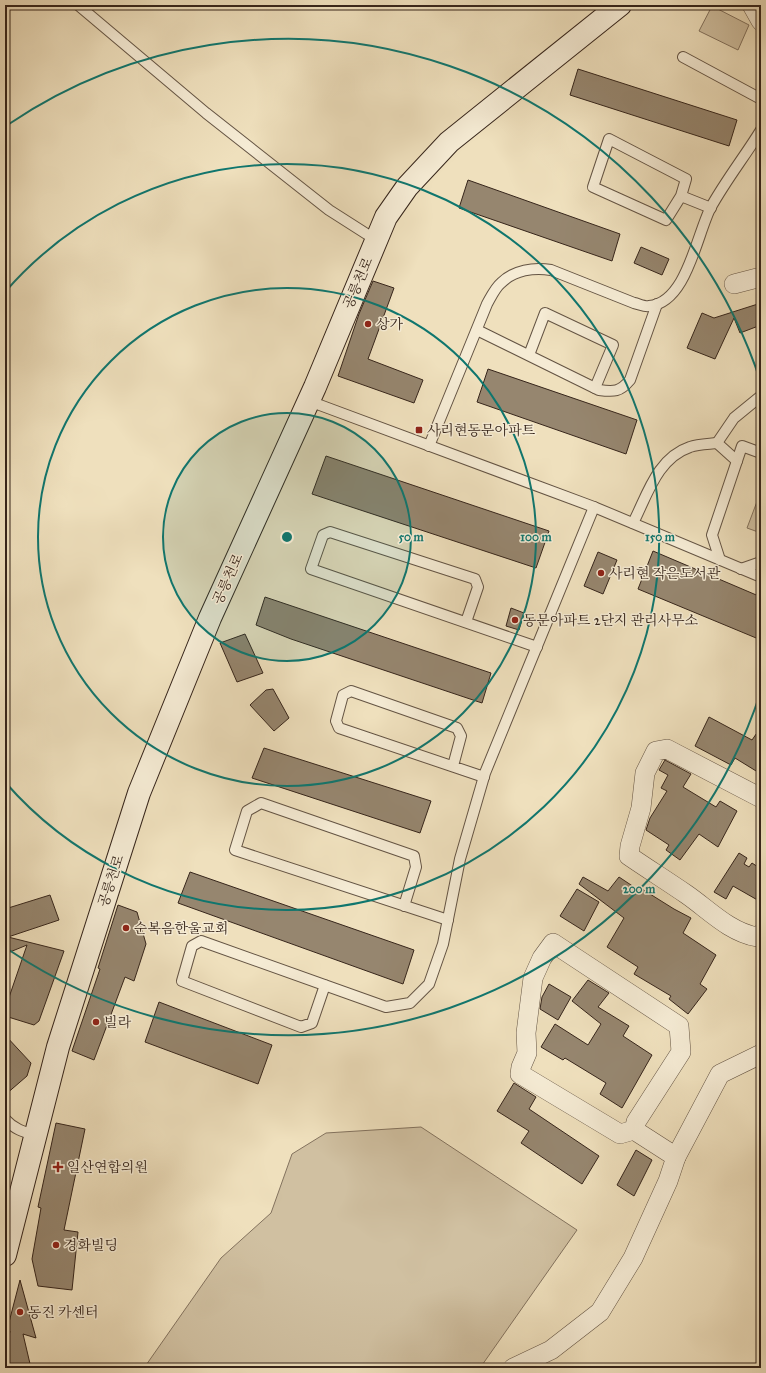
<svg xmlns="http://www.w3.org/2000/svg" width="766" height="1373" font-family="'IM FELL Great Primer','Noto Serif KR',serif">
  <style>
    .green { fill: #d0c0a1; stroke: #83725e }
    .building { fill: #96866f; stroke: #36251b }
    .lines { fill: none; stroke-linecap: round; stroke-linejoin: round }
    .lane-casing { stroke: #645444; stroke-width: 12 }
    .street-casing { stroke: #645444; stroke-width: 20 }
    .secondary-casing { stroke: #36251b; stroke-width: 24 }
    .lane { stroke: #f5ebd4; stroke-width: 10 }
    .street { stroke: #f5ebd4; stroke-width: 19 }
    .secondary { stroke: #f5ebd4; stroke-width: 22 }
    .ring { fill: none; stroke: #0f766e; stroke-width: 2 }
    .poi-dot { fill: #8f2418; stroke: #f5ebd4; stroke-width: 1.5 }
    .labels { text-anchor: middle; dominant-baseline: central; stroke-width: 3; stroke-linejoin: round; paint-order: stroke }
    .street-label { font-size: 14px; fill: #36251b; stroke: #f5ebd4 }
    .poi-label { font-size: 14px; fill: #36251b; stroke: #f5ebd4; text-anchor: start }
    .centre { fill: #0f766e; stroke: #f5ebd4; stroke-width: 2 }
    .ring-label { font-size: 12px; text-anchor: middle; font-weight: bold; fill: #0f766e; stroke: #f5ebd4; stroke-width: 3; stroke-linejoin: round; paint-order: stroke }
  </style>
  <rect width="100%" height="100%" fill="#efe0bd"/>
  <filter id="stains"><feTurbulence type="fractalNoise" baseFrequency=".005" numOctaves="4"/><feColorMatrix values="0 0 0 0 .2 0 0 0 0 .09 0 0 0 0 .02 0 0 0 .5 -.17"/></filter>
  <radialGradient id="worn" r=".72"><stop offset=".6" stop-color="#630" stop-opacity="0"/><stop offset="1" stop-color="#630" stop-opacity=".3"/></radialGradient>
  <g class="green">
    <polygon points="712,6 749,25 738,50 699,31"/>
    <polygon points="761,491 761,533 747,528"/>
    <polygon points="421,1127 577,1230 480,1368 144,1368 221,1258 271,1213 292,1154 326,1133"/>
  </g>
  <g class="building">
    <polygon points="578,69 737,120 729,146 570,95"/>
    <polygon points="468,180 620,234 612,261 459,208"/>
    <polygon points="641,247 669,259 662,275 634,263"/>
    <polygon points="373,281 394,288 368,359 423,380 414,403 338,376 359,314"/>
    <polygon points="761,303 761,325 740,333 734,318 715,359 687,348 702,313 714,318"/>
    <polygon points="488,369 637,420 626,454 477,402"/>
    <polygon points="326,456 549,531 536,568 312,494"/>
    <polygon points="653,551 761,597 761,640 638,589"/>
    <polygon points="598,552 617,560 603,594 584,586"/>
    <polygon points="265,597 491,673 482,703 291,639 256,625"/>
    <polygon points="511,608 524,613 519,630 506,626"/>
    <polygon points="245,634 263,673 237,682 220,643"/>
    <polygon points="273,689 289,718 274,731 250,705 266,690"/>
    <polygon points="709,717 752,740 761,727 761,774 735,758 731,765 695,746"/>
    <polygon points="264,748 431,801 420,833 252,778"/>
    <polygon points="665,760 691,774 683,787 716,807 720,801 737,811 718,847 699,834 680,860 666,850 669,845 646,830 650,818 667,791 661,788 668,775 659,770"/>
    <polygon points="739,853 747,858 744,864 749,867 752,863 761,869 761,902 733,886 726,899 714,892"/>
    <polygon points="190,872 414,950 403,984 178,903"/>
    <polygon points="583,877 608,891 619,877 640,891 642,889 674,909 691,918 683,933 716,955 700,984 707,989 688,1014 669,999 671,996 634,974 638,967 607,947 624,918 579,884"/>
    <polygon points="577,889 599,902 584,931 560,916"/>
    <polygon points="50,895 59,920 8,937 64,951 39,1021 34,1025 5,1016 5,1009 27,945 5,954 5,909"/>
    <polygon points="118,905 137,912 146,944 134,981 125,977 94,1060 72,1051 100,969 98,968"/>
    <polygon points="588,980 609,993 598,1007 629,1026 623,1036 652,1055 622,1108 600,1094 606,1083 565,1058 563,1060 541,1047 555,1024 588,1045 601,1024 572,1001"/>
    <polygon points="549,984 571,997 558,1020 540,1009 542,997"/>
    <polygon points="159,1002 272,1045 258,1084 145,1042"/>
    <polygon points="5,1035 31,1063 27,1076 5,1095"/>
    <polygon points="514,1083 536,1097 529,1109 599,1156 582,1184 521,1143 529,1131 497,1111"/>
    <polygon points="56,1123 85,1129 64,1230 78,1232 72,1290 38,1286 32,1259 41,1208 38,1207"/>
    <polygon points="636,1150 652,1160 634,1196 617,1185"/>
    <polygon points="20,1280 36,1338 23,1334 31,1368 5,1368 5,1357 10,1331 7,1330"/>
  </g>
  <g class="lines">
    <g class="lane-casing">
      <g id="lane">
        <polyline points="78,5 206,113 329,210 376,240"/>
        <polyline points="683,57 761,99"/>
        <polyline points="681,196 666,220 593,187 609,139 686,179 681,196 711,208"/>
        <path d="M477 330 599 390C614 392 620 392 630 380L657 304"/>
        <polyline points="529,355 545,313 613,345 595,388"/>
        <polyline points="309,401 594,507 485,773 460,859 443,944 429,984 410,1003 386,1007 201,941 192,946 182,981 301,1027 312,1023 325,985"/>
        <path d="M429 446 487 304C491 297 495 288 501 283 514 270 534 267 551 270L634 303C639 304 645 307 649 306 687 303 697 233 711 207 726 180 745 156 761 130"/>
        <polyline points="737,461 717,443 734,418 761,396"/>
        <polyline points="594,507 761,577"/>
        <path d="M633 523C647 496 657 458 690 447 698 444 709 444 717 443"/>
        <polyline points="720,560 712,535 742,446 761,453"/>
        <polyline points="741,569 761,562"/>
        <polyline points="466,622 478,587 475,579 330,532 323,535 311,569 537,647"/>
        <polyline points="453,766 461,736 457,728 351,691 343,695 336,721 339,728 484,777"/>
        <polyline points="404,906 416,867 414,856 261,803 247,811 235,850 448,920"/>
        <path d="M5 1119C14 1129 23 1132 36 1135"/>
      </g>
    </g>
    <g class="street-casing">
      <g id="street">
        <polyline points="752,5 761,21"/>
        <polyline points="734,284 761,277"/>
        <path d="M761 798 667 749 656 751 645 773 641 808 630 846 629 856C648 869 667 881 686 894 708 909 729 932 757 937L761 934"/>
        <polyline points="676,1157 720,1074 761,1054"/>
        <polyline points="513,1368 551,1350 600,1312 633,1258 668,1181 676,1157 634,1130 620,1134 520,1074 521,1067 527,1053 526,1033 533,978 542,958 553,943 679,1026 681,1052 636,1122 634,1130"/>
      </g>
    </g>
    <g class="secondary-casing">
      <polyline id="secondary" points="5,1255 58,1047 139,793 210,618 315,387 386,217 407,187 449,142 620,5"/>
    </g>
    <use href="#lane" class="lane"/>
    <use href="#street" class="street"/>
    <use href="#secondary" class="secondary"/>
  </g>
  <circle cx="287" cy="537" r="124" fill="#0f766e" fill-opacity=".12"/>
  <g class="ring">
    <circle cx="287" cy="537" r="124"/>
    <circle cx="287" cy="537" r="249"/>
    <path d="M5 292A373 373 0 1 1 5 782"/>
    <path d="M761 691A498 498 0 0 1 9 950M9 124A498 498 0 0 1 761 383"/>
  </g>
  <g class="poi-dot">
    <circle cx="368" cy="324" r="4"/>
    <rect x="415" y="426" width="8" height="8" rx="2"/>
    <circle cx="601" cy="573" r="4"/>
    <circle cx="515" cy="620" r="4"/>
    <circle cx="126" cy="928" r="4"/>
    <circle cx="96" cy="1022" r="4"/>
    <path d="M56 1161h4v4h4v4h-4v4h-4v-4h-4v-4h4z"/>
    <circle cx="56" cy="1245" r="4"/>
    <circle cx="20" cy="1312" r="4"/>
  </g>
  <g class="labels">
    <g class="street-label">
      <text transform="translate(358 283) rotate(-67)">공릉천로</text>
      <text transform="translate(228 579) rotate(-66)">공릉천로</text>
      <text transform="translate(111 881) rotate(-72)">공릉천로</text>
    </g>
    <g class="poi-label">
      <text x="376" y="324">상가</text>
      <text x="427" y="430">사리현동문아파트</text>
      <text x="609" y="573">사리현 작은도서관</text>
      <text x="523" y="620">동문아파트 2단지 관리사무소</text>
      <text x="134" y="928">순복음한울교회</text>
      <text x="104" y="1022">빌라</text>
      <text x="67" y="1167">일산연합의원</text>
      <text x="64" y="1245">경화빌딩</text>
      <text x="28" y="1312">동진 카센터</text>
    </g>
  </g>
  <circle cx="287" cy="537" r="6" class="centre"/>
  <g class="ring-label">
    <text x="411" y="541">50 m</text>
    <text x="536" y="541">100 m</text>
    <text x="660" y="541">150 m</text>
    <text x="639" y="893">200 m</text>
  </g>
  <rect width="766" height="1373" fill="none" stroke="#efe0bd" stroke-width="20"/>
  <rect x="6" y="6" width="754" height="1361" fill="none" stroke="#36251b" stroke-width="2"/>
  <rect x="10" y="10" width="746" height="1353" fill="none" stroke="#36251b"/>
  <rect width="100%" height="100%" filter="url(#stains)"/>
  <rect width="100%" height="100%" fill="url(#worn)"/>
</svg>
